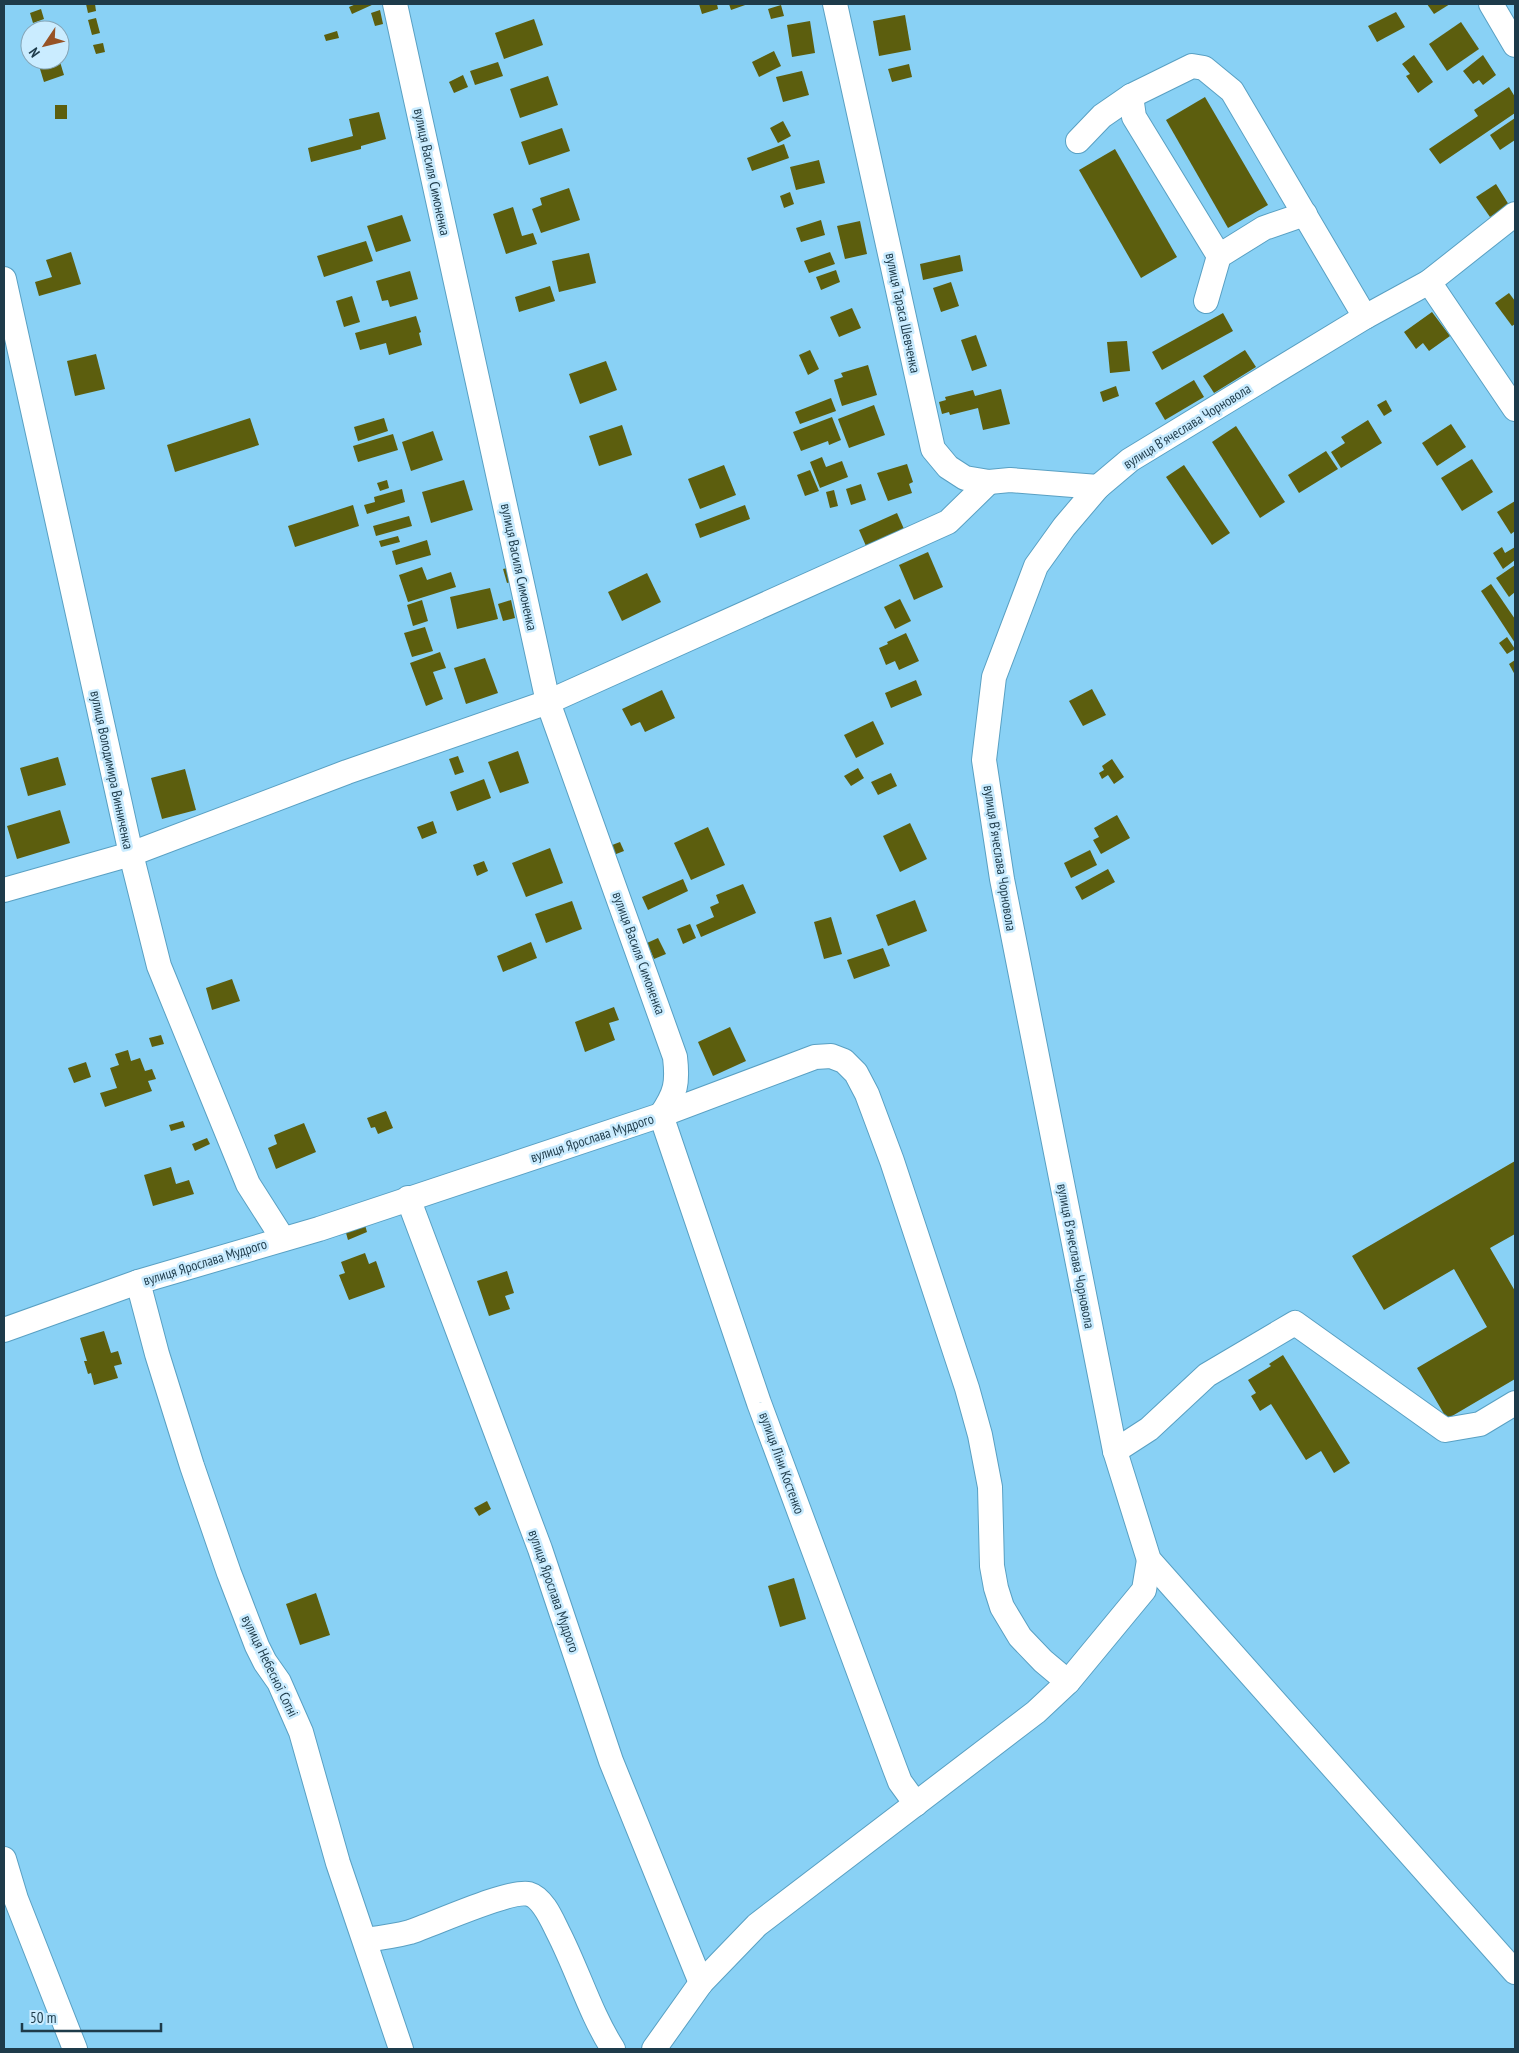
<svg xmlns="http://www.w3.org/2000/svg" width="1519" height="2053" font-family="'PT Sans Narrow',sans-serif">
  <style>
    .building { fill: #5c5e0e }
    .lines { fill: none; stroke-linecap: round; stroke-linejoin: round }
    .minor-casing { stroke: #59a0c3; stroke-width: 26 }
    .minor { stroke: #fff; stroke-width: 24 }
    .labels { text-anchor: middle; dominant-baseline: central; stroke-width: 5; stroke-linejoin: round; paint-order: stroke }
    .street-label { font-size: 14px; fill: #1e3b4a; stroke: #caecff }
  </style>
  <rect width="100%" height="100%" fill="#89d1f5"/>
  <g class="building">
    <polygon points="86,4 95,4 96,11 88,13"/>
    <polygon points="356,4 374,4 352,14 349,7"/>
    <polygon points="699,4 717,4 718,9 702,14"/>
    <polygon points="729,4 748,4 731,10"/>
    <polygon points="1427,4 1450,4 1434,14"/>
    <polygon points="781,5 784,16 771,19 768,9"/>
    <polygon points="41,9 44,19 33,23 30,13"/>
    <polygon points="380,10 383,24 375,26 371,13"/>
    <polygon points="1396,12 1405,27 1377,42 1368,26"/>
    <polygon points="905,15 911,50 879,56 873,21"/>
    <polygon points="96,18 100,33 92,35 88,20"/>
    <polygon points="534,19 543,45 504,59 495,33"/>
    <polygon points="810,21 815,53 792,57 787,25"/>
    <polygon points="1461,22 1479,49 1447,71 1429,44"/>
    <polygon points="337,31 339,38 326,41 324,35"/>
    <polygon points="103,43 105,52 96,54 93,45"/>
    <polygon points="774,51 781,66 759,77 752,62"/>
    <polygon points="1414,55 1433,82 1418,93 1406,76 1410,74 1402,64"/>
    <polygon points="1483,55 1496,75 1483,85 1479,80 1473,84 1463,71"/>
    <polygon points="42,60 60,60 43,65"/>
    <polygon points="60,62 64,75 44,82 40,69"/>
    <polygon points="498,62 503,76 475,85 470,71"/>
    <polygon points="909,64 912,77 892,82 888,69"/>
    <polygon points="802,71 809,95 783,102 776,77"/>
    <polygon points="463,75 468,87 454,93 449,82"/>
    <polygon points="548,76 558,105 520,118 510,89"/>
    <polygon points="1509,87 1515,97 1515,113 1440,164 1429,149 1478,116 1474,110"/>
    <polygon points="1205,97 1268,205 1228,228 1166,120"/>
    <rect x="55" y="105" width="12" height="14"/>
    <polygon points="379,112 386,139 361,146 361,149 311,162 308,148 353,136 349,119"/>
    <polygon points="1515,118 1515,140 1500,150 1490,135"/>
    <polygon points="783,121 791,136 778,143 770,128"/>
    <polygon points="562,128 570,151 529,165 521,142"/>
    <polygon points="784,144 789,158 752,171 747,158"/>
    <polygon points="1115,149 1177,257 1141,278 1079,170"/>
    <polygon points="819,160 825,183 796,190 790,167"/>
    <polygon points="1496,184 1509,205 1490,217 1476,197"/>
    <polygon points="569,188 580,220 541,233 532,209 542,205 540,198"/>
    <polygon points="790,192 794,204 784,208 780,196"/>
    <polygon points="513,207 522,236 533,233 537,244 506,254 493,214"/>
    <polygon points="402,215 411,241 376,252 367,226"/>
    <polygon points="821,220 825,235 801,242 796,228"/>
    <polygon points="860,221 867,254 845,259 837,226"/>
    <polygon points="366,241 373,261 324,277 317,256"/>
    <polygon points="71,252 81,284 39,296 35,282 52,277 46,260"/>
    <polygon points="830,252 835,264 809,273 804,261"/>
    <polygon points="589,253 596,283 559,292 552,261"/>
    <polygon points="960,255 963,271 923,280 920,264"/>
    <polygon points="836,270 840,282 821,290 816,277"/>
    <polygon points="410,271 418,299 390,307 388,300 382,301 376,281"/>
    <polygon points="951,282 959,306 941,312 933,288"/>
    <polygon points="550,286 555,301 519,312 515,297"/>
    <polygon points="1509,293 1515,301 1515,324 1512,326 1495,303"/>
    <polygon points="352,296 360,322 344,327 336,301"/>
    <polygon points="852,308 861,328 839,337 830,317"/>
    <polygon points="1432,312 1450,336 1429,351 1423,343 1416,349 1404,332"/>
    <polygon points="1223,313 1233,331 1162,370 1152,352"/>
    <polygon points="416,316 421,332 419,333 422,345 389,355 386,343 360,350 355,333"/>
    <polygon points="976,335 987,366 972,371 961,340"/>
    <polygon points="1127,341 1130,371 1110,373 1107,342"/>
    <polygon points="810,350 819,369 808,375 799,355"/>
    <polygon points="1245,350 1256,367 1214,393 1203,376"/>
    <polygon points="96,354 105,389 75,396 67,361"/>
    <polygon points="606,361 617,390 580,404 569,374"/>
    <polygon points="868,365 877,395 842,406 834,380 843,377 841,373"/>
    <polygon points="1194,380 1204,397 1165,420 1155,403"/>
    <polygon points="1116,386 1119,396 1103,402 1100,392"/>
    <polygon points="1001,389 1010,424 983,430 978,408 950,415 949,412 942,414 939,402 946,400 945,397 973,390 975,396"/>
    <polygon points="831,398 836,411 800,424 795,412"/>
    <polygon points="1386,400 1392,411 1384,416 1377,405"/>
    <polygon points="874,405 885,435 849,448 838,419"/>
    <polygon points="832,417 841,440 829,445 828,441 801,451 793,432"/>
    <polygon points="250,418 259,445 175,472 167,445"/>
    <polygon points="384,418 388,431 358,441 354,427"/>
    <polygon points="1368,420 1382,443 1341,468 1331,452 1345,443 1341,437"/>
    <polygon points="1451,424 1466,447 1437,466 1422,443"/>
    <polygon points="622,425 632,455 599,466 589,436"/>
    <polygon points="1236,426 1285,502 1260,518 1212,442"/>
    <polygon points="433,431 443,460 411,471 402,442"/>
    <polygon points="393,434 398,450 358,462 353,446"/>
    <polygon points="1326,451 1338,469 1299,493 1288,475"/>
    <polygon points="822,457 826,467 842,461 848,477 820,488 810,462"/>
    <polygon points="1472,459 1493,492 1462,511 1441,478"/>
    <polygon points="907,464 913,482 909,484 912,493 888,501 877,473"/>
    <polygon points="724,465 736,495 700,509 688,479"/>
    <polygon points="1184,465 1230,533 1212,545 1166,477"/>
    <polygon points="810,470 819,491 805,496 797,475"/>
    <polygon points="387,480 389,488 380,491 377,483"/>
    <polygon points="464,480 473,510 431,523 422,492"/>
    <polygon points="861,484 866,500 851,505 846,489"/>
    <polygon points="402,489 405,502 367,514 364,505 375,502 374,497"/>
    <polygon points="834,490 838,506 830,508 826,492"/>
    <polygon points="1515,501 1515,531 1511,534 1497,512"/>
    <polygon points="353,505 359,526 295,547 288,526"/>
    <polygon points="745,505 750,519 700,538 695,524"/>
    <polygon points="897,513 904,529 866,546 859,530"/>
    <polygon points="409,516 412,526 376,536 373,526"/>
    <polygon points="398,536 400,542 381,547 379,541"/>
    <polygon points="427,540 431,555 396,565 392,551"/>
    <polygon points="1502,547 1505,553 1515,547 1515,560 1503,569 1493,553"/>
    <polygon points="928,552 943,587 914,600 899,565"/>
    <polygon points="1515,565 1515,592 1509,597 1496,578"/>
    <polygon points="422,567 427,580 451,572 456,587 408,602 399,575"/>
    <polygon points="511,567 515,581 507,583 503,569"/>
    <polygon points="647,573 661,602 622,621 608,592"/>
    <polygon points="1491,584 1515,619 1515,643 1481,591"/>
    <polygon points="490,588 498,619 457,629 450,597"/>
    <polygon points="900,599 911,621 895,629 884,607"/>
    <polygon points="422,600 428,621 413,626 407,605"/>
    <polygon points="511,600 515,618 503,621 498,604"/>
    <polygon points="425,627 433,651 412,657 404,633"/>
    <polygon points="906,633 919,661 899,670 895,661 886,665 879,648 888,644 887,642"/>
    <polygon points="1507,637 1515,649 1507,654 1499,643"/>
    <polygon points="440,652 446,668 433,672 443,699 426,706 410,663"/>
    <polygon points="485,658 498,693 466,704 454,668"/>
    <polygon points="1515,660 1515,675 1509,664"/>
    <polygon points="916,680 922,695 891,708 885,693"/>
    <polygon points="1092,689 1106,715 1083,726 1069,701"/>
    <polygon points="662,690 675,718 645,732 640,722 631,726 622,709"/>
    <polygon points="873,721 884,744 856,758 844,735"/>
    <polygon points="518,751 529,783 500,793 488,762"/>
    <polygon points="458,756 464,772 455,775 449,759"/>
    <polygon points="58,757 66,785 28,796 20,768"/>
    <polygon points="1112,759 1124,777 1114,784 1108,775 1102,779 1099,773 1104,770 1102,766"/>
    <polygon points="858,768 864,778 851,786 844,776"/>
    <polygon points="185,769 196,810 162,819 151,778"/>
    <polygon points="891,773 897,786 878,795 871,782"/>
    <polygon points="484,779 491,798 457,811 450,792"/>
    <polygon points="60,810 70,843 17,859 7,826"/>
    <polygon points="1117,815 1130,838 1101,854 1093,840 1099,837 1094,828"/>
    <polygon points="433,821 437,833 422,839 417,827"/>
    <polygon points="910,823 927,859 900,872 883,836"/>
    <polygon points="708,827 725,865 691,880 674,843"/>
    <polygon points="620,842 624,851 611,856 607,847"/>
    <polygon points="550,848 563,883 526,897 512,863"/>
    <polygon points="1090,850 1097,865 1071,878 1064,863"/>
    <polygon points="484,861 488,871 477,876 473,865"/>
    <polygon points="1108,869 1115,882 1082,900 1075,887"/>
    <polygon points="683,879 688,891 648,910 642,897"/>
    <polygon points="743,884 756,913 701,937 696,925 714,917 710,907 719,903 716,895"/>
    <polygon points="915,900 927,931 888,946 876,915"/>
    <polygon points="572,901 582,929 546,943 535,914"/>
    <polygon points="831,917 842,954 824,959 814,922"/>
    <polygon points="690,924 696,938 683,944 677,929"/>
    <polygon points="658,938 666,954 654,959 647,943"/>
    <polygon points="531,942 537,958 503,972 497,956"/>
    <polygon points="883,948 890,966 854,979 847,960"/>
    <polygon points="232,979 240,1001 212,1010 206,988"/>
    <polygon points="614,1007 619,1020 609,1023 615,1040 585,1052 575,1022"/>
    <polygon points="730,1027 746,1061 713,1076 698,1042"/>
    <polygon points="161,1035 164,1044 152,1047 149,1038"/>
    <polygon points="128,1050 131,1061 140,1058 145,1071 152,1069 156,1079 148,1081 152,1091 105,1107 100,1093 117,1088 110,1068 119,1065 115,1054"/>
    <polygon points="86,1062 91,1077 74,1083 68,1068"/>
    <polygon points="386,1111 393,1128 378,1134 375,1127 371,1128 367,1118"/>
    <polygon points="183,1121 185,1127 171,1131 169,1125"/>
    <polygon points="304,1123 316,1152 276,1169 268,1148 277,1144 274,1135"/>
    <polygon points="207,1138 210,1144 195,1151 192,1144"/>
    <polygon points="1515,1161 1515,1234 1490,1248 1515,1291 1515,1379 1447,1419 1417,1368 1487,1327 1454,1269 1384,1310 1352,1256"/>
    <polygon points="171,1167 176,1184 189,1180 194,1194 153,1206 144,1175"/>
    <polygon points="365,1225 367,1232 348,1240 346,1233"/>
    <polygon points="365,1253 369,1264 376,1261 385,1287 349,1300 339,1275 345,1273 341,1262"/>
    <polygon points="507,1271 514,1293 505,1296 510,1309 489,1316 477,1281"/>
    <polygon points="104,1331 111,1353 118,1351 122,1364 114,1366 118,1378 94,1385 91,1373 88,1374 84,1361 87,1361 80,1338"/>
    <polygon points="1283,1355 1350,1463 1334,1473 1321,1451 1306,1460 1271,1404 1260,1411 1251,1396 1256,1393 1248,1380 1271,1366 1269,1364"/>
    <polygon points="487,1501 491,1509 479,1516 474,1508"/>
    <polygon points="794,1578 806,1619 780,1627 768,1586"/>
    <polygon points="316,1593 330,1635 300,1645 286,1604"/>
  </g>
  <g class="lines">
    <g class="minor-casing">
      <g id="minor">
        <path d="M395 4 548 702 675 1057C678 1083 676 1093 661 1115"/>
        <polyline points="835,4 933,449 948,467 965,478 989,482 1010,480 1098,487"/>
        <polyline points="1491,4 1515,45"/>
        <polyline points="1131,96 1134,117 1219,256"/>
        <polyline points="1078,141 1102,116 1131,96 1192,66 1204,68 1232,91 1365,317"/>
        <polyline points="1515,214 1429,282 1365,317 1130,460 1098,487 1064,527 1036,566 994,677 984,760 1002,879 1115,1451 1149,1560 1515,1972"/>
        <polyline points="4,279 131,854 159,966 248,1184 283,1239"/>
        <polyline points="1429,282 1515,409"/>
        <polyline points="1206,301 1219,256 1264,228 1305,214"/>
        <polyline points="4,890 131,854 347,772 548,702 948,522 989,482"/>
        <polyline points="661,1115 759,1403 895,1769 900,1782 916,1804"/>
        <polyline points="408,1198 540,1549 611,1761 701,1983"/>
        <polyline points="138,1282 157,1354 192,1466 229,1573 257,1646 265,1662 279,1682 301,1732 338,1863 401,2049"/>
        <polyline points="4,1330 138,1282 319,1229 661,1115 815,1057 831,1056 844,1061 856,1073 867,1094 892,1161 967,1388 980,1435 990,1487 992,1566 996,1588 1002,1607 1020,1637 1043,1661 1068,1682"/>
        <polyline points="1115,1451 1149,1429 1207,1375 1295,1323 1445,1430 1480,1424 1515,1403"/>
        <polyline points="4,1859 16,1899 75,2049"/>
        <path d="M365 1940C380 1938 395 1936 410 1932 432 1925 510 1889 529 1894 543 1898 552 1920 558 1932 578 1971 590 2013 613 2049"/>
        <polyline points="654,2049 701,1983 757,1925 1036,1712 1068,1682 1144,1590 1149,1560"/>
      </g>
    </g>
    <use href="#minor" class="minor"/>
  </g>
  <g class="labels">
    <g class="street-label">
      <text transform="translate(432 172) rotate(78)">вулиця Василя Симоненка</text>
      <text transform="translate(903 313) rotate(78)">вулиця Тараса Шевченка</text>
      <text transform="translate(1187 426) rotate(-32)">вулиця Вʼячеслава Чорновола</text>
      <text transform="translate(519 567) rotate(78)">вулиця Василя Симоненка</text>
      <text transform="translate(112 770) rotate(78)">вулиця Володимира Винниченка</text>
      <text transform="translate(1000 858) rotate(81)">вулиця Вʼячеслава Чорновола</text>
      <text transform="translate(639 953) rotate(70)">вулиця Василя Симоненка</text>
      <text transform="translate(592 1138) rotate(-18)">вулиця Ярослава Мудрого</text>
      <text transform="translate(1076 1256) rotate(79)">вулиця Вʼячеслава Чорновола</text>
      <text transform="translate(205 1262) rotate(-17)">вулиця Ярослава Мудрого</text>
      <text transform="translate(782 1463) rotate(70)">вулиця Ліни Костенко</text>
      <text transform="translate(554 1591) rotate(71)">вулиця Ярослава Мудрого</text>
      <text transform="translate(270 1666) rotate(64)">вулиця Небесної Сотні</text>
    </g>
  </g>
  <rect width="1519" height="2053" fill="none" stroke="#1e3b4a" stroke-width="10"/>
  <g transform="translate(45 45) rotate(235)"><circle r="24" fill="#caecff" stroke="#85a5b7"/>
  <path d="M0-4L9 19L0 12L-9 19Z" fill="#975326"/>
  <text y="-8" font-size="14" font-weight="bold" text-anchor="middle" fill="#1e3b4a">N</text>
  </g>
  <path d="M22 2023v8h139v-8" fill="none" stroke="#1e3b4a" stroke-width="2.5"/>
  <text x="30" y="2023" font-size="15" fill="#1e3b4a" stroke="#caecff" stroke-width="4" paint-order="stroke">50 m</text>
</svg>
